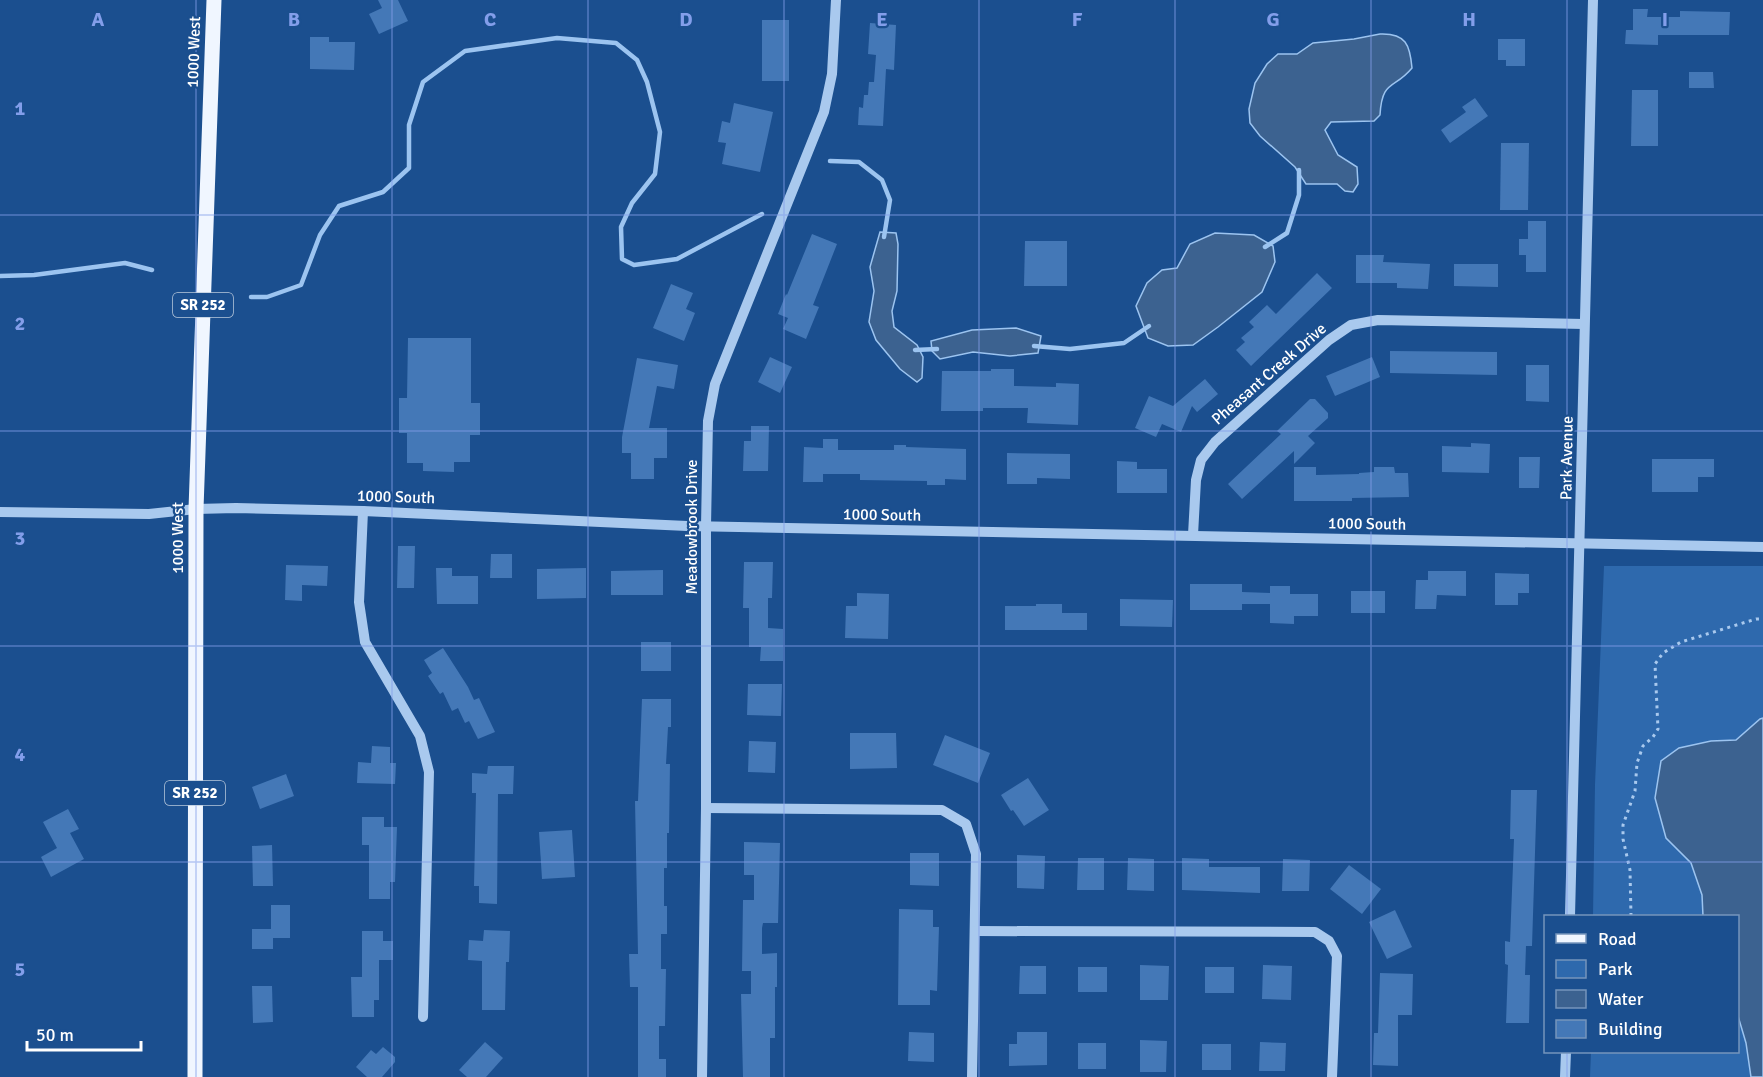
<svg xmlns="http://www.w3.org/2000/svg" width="1763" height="1077" font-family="Signika,sans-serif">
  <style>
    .green { fill: #2e69ad }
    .water { fill: #3c6290; stroke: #9cc4f0; stroke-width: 1.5 }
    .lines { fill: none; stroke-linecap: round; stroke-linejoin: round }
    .stream { stroke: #9cc4f0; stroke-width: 4.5 }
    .building { fill: #4478b7 }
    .path { stroke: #a9c9ee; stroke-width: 3; stroke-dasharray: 3 4.5; stroke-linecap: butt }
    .minor { stroke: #a9c9ee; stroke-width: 10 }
    .major { stroke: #f0f6ff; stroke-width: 15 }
    .grid { fill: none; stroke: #839eea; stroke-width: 1.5; stroke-opacity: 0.55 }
    .labels { text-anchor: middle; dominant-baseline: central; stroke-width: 4.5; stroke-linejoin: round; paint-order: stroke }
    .shield { fill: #1b4f8f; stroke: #bbcadd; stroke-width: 1.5 }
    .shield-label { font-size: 15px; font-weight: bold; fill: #fff }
    .street-label { font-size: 16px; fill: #fff; stroke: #1b4f8f }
    .grid-label { font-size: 20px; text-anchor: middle; font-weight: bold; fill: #839eea; stroke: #1b4f8f; stroke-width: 4.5; stroke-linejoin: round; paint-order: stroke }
  </style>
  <rect width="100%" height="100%" fill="#1b4f8f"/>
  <polygon class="green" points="1604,566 1763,566 1763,1077 1590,1077 1591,1052 1738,1052 1738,916 1593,916 1595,785"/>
  <g class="water">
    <path d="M1380 34C1406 33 1410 45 1412 68 1394 90 1382 79 1380 115L1374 121 1331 122 1325 130 1338 155 1357 167 1358 184 1353 192 1345 191 1337 184H1306L1295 167 1260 136 1250 123 1249 109 1255 83 1267 64 1278 54H1297L1313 43 1354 39Z"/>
    <polygon points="880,232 896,233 898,244 897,291 892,311 894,327 917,345 923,357 922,378 917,382 900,369 876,340 869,322 874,291 870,267"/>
    <polygon points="1215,233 1254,235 1273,246 1275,262 1262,292 1218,327 1193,345 1168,346 1148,338 1136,306 1147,283 1162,270 1177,268 1190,244"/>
    <polygon points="1016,328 1041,336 1038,353 1010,356 973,352 940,359 932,351 931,341 972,330"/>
    <polygon points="1763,718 1763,1077 1751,1077 1746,1043 1738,1016 1738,916 1703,916 1702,895 1691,863 1666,838 1655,798 1661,761 1679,748 1711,741 1736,740 1760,719"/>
  </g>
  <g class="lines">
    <g class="stream">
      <polyline points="830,161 859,162 882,180 890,200 884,237"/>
      <polyline points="1265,247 1287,233 1299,195 1299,170"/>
      <polyline points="0,276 34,275 125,263 152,270"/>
      <polyline points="251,297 267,297 301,285 320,235 339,206 383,192 409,168 409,125 423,82 465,51 557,38 616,43 637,60 647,82 660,132 655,174 632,203 621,227 622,259 634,265 677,259 762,214"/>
      <polyline points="1034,346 1070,349 1124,343 1149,326"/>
      <polyline points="915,350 937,349"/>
    </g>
  </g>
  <g class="building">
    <polygon points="378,0 398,0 408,21 379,34 369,14 382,8"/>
    <polygon points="1633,9 1648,9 1647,17 1680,17 1680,11 1730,12 1729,35 1658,35 1658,45 1625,44 1626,30 1633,30"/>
    <rect x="762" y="20" width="27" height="61"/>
    <polygon points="870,23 896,25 894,70 886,69 883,126 858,125 859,107 863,108 864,95 868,95 869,82 874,82 876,55 868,54"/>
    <polygon points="310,37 329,37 329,42 355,42 354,70 310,69"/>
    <polygon points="1498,39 1525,39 1525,66 1506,66 1506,60 1498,60"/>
    <polygon points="1689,72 1713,72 1714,88 1689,88"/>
    <polygon points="1632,90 1658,90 1658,146 1631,146"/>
    <polygon points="1475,98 1488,116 1450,143 1441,130 1466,112 1462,107"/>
    <polygon points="734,103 773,112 760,172 722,164 726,143 718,142 722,121 730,123"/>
    <polygon points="1501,143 1529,143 1528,210 1500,210"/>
    <polygon points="1528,221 1546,221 1546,272 1526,272 1526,255 1519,255 1519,239 1528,239"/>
    <polygon points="812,234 837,244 813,305 819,307 806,339 783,329 788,318 778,314 786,294 787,295"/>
    <polygon points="1025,241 1067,241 1067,286 1024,286"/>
    <polygon points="1356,255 1384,255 1383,262 1430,264 1428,289 1397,288 1397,283 1356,283"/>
    <polygon points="1454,264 1498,264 1498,287 1454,286"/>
    <polygon points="1317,273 1332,288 1251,366 1236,350 1245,342 1241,338 1254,327 1249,322 1267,305 1276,314"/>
    <polygon points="671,284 693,293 686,309 695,313 684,341 653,328"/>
    <polygon points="408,338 471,338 471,403 480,403 480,435 470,435 470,462 454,462 454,472 423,471 423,463 407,463 407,433 399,433 399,398 407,398"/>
    <polygon points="1390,351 1497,352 1497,375 1390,373"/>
    <polygon points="770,357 792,367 780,393 758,382"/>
    <polygon points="1372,357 1380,377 1335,396 1326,376"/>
    <polygon points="637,358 678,365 674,389 657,386 649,428 667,428 667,458 654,458 654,479 631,479 631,453 622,453 622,437"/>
    <polygon points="1526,365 1549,365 1549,402 1526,401"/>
    <polygon points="991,369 1014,369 1014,386 1056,387 1056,383 1079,384 1078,425 1027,423 1028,408 983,408 983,411 941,411 942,371 991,371"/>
    <polygon points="1205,379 1218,394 1197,412 1192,406 1181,432 1162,424 1156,437 1135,428 1149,396 1173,406"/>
    <polygon points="1310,399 1315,399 1328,413 1328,418 1308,436 1315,443 1294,464 1294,451 1242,499 1228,484 1281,434 1277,431"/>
    <polygon points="751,426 769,426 768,471 743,471 744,441 751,441"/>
    <polygon points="823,439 838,439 838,450 894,450 894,445 906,445 906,447 966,449 966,480 945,479 945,485 927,485 927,481 860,480 860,474 823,474 823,482 803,482 804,447 823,448"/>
    <polygon points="1471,443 1490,444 1489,473 1442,472 1442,446 1471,447"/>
    <polygon points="1007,453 1070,454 1070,479 1037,478 1037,484 1007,484"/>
    <polygon points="1519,457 1540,457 1539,488 1519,488"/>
    <polygon points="1652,459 1714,459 1714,477 1698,477 1698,492 1652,492"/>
    <polygon points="1117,461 1137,462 1137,469 1167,469 1167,493 1117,493"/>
    <polygon points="1294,467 1316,467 1316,475 1359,474 1359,473 1374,472 1374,467 1394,467 1395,473 1408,473 1409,497 1352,498 1352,501 1294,501"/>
    <polygon points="398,546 415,546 414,588 397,588"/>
    <polygon points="491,554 512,554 512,578 490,578"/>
    <polygon points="744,562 773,562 772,598 768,598 768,628 783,629 783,661 760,661 761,647 749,647 749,608 743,608"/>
    <polygon points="286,565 328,566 327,586 302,585 302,601 285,600"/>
    <polygon points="436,568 452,568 452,576 478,576 478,604 437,604"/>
    <polygon points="586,568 586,598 537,599 537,569"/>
    <polygon points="663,570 663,595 611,595 611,571"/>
    <polygon points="1428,571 1466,571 1466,596 1437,595 1436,609 1415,609 1416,580 1428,580"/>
    <polygon points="1495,573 1529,574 1529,593 1518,593 1518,605 1495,605"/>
    <polygon points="1190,584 1242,584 1242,592 1270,593 1270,586 1290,586 1290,594 1318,594 1318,616 1294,616 1294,624 1270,623 1270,604 1242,604 1242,610 1190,610"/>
    <rect x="1351" y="591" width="34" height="22"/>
    <polygon points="857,593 889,594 888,639 845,638 846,606 857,606"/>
    <polygon points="1120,599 1173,600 1172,627 1120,626"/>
    <polygon points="1036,604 1062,604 1062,613 1087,613 1087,630 1005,630 1005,606 1036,606"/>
    <rect x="641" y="642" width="30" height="29"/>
    <polygon points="443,648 468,687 474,700 479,698 495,732 478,739 469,721 465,723 458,708 452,711 443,692 440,694 428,676 432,673 424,660"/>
    <polygon points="748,684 782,684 781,716 747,715"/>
    <polygon points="642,699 671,699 671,727 668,727 666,764 670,764 669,833 667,833 667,868 664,868 664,906 667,906 667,934 661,934 661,969 666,969 665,1026 659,1026 659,1059 666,1059 666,1077 638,1077 638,987 630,987 629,954 638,954 635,801 638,801"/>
    <polygon points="850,733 896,733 897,768 850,769"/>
    <polygon points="945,735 990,753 978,783 933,765"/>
    <polygon points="749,741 776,742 775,773 748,772"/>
    <polygon points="372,746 390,747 390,763 396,763 395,784 357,783 358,762 371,763"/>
    <polygon points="488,766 514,766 513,794 498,794 497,904 479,903 479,886 474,886 476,793 472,793 472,773 487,774"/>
    <polygon points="286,774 294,796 260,809 252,787"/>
    <polygon points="1028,778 1049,810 1024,826 1013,810 1011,811 1001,795"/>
    <polygon points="1511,790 1537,790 1532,946 1526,946 1525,975 1530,975 1529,1023 1506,1023 1508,965 1505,964 1505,941 1510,942 1514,839 1510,839"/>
    <polygon points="68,809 79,829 70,833 84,859 51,877 41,857 57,848 43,822"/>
    <polygon points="362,817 384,817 384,827 397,827 395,882 390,882 390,899 369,899 369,845 362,845"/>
    <polygon points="572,830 575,877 542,879 539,832"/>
    <polygon points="744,842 780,843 778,923 763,923 762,928 762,954 777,953 777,987 775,987 775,1038 770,1038 770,1077 743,1077 741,994 751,994 751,971 742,971 743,900 754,900 754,875 744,875"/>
    <polygon points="272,845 273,886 253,886 252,846"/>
    <polygon points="910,853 939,853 939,886 910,885"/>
    <polygon points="1017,855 1045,856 1044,889 1017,888"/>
    <polygon points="1078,858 1104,858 1104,890 1077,890"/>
    <polygon points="1128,858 1154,859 1154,891 1127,890"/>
    <polygon points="1182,858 1209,859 1209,867 1260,867 1260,893 1182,890"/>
    <polygon points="1283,859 1310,860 1309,891 1282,891"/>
    <polygon points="1349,865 1381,889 1362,914 1330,889"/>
    <polygon points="271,905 290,905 290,938 273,938 273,949 252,949 252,929 271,929"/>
    <polygon points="899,909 933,910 933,927 939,927 937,991 930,990 930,1005 898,1005"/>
    <polygon points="1395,910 1412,947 1387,959 1369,922"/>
    <polygon points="484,930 510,931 509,962 506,962 505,1010 482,1010 482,961 468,960 469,940 483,941"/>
    <polygon points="362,931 383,931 383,941 393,941 393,960 379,960 379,1000 374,1000 374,1017 352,1017 351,977 362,977"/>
    <polygon points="1140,965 1169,966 1168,1000 1140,1000"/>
    <polygon points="1263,965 1292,966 1291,1000 1262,999"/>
    <polygon points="1020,966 1046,966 1046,994 1019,994"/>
    <rect x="1078" y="967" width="29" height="25"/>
    <rect x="1205" y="967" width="29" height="26"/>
    <polygon points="1380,973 1413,974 1412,1015 1398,1015 1398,1066 1373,1065 1374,1033 1378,1033"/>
    <polygon points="252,986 272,986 273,1022 253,1023"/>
    <polygon points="909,1032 934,1033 934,1062 908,1061"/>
    <polygon points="1017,1032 1047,1032 1047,1065 1009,1066 1009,1044 1017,1044"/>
    <polygon points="1140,1040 1167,1041 1166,1072 1140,1072"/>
    <polygon points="485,1042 503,1058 486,1077 467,1077 459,1070"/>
    <polygon points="1260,1042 1286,1043 1285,1071 1259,1071"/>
    <rect x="1078" y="1043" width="28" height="26"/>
    <rect x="1202" y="1044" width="29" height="26"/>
    <polygon points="383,1047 395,1057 395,1062 382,1077 367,1077 356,1067 371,1050 376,1054"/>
  </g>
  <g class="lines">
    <polyline class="path" points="1631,916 1630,870 1623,839 1623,825 1635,791 1637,763 1643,746 1653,737 1658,729 1655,664 1663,653 1681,642 1756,619 1763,619"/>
    <g class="minor">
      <polyline points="363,511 359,602 365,642 420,736 429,772 423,1017"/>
      <polyline points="0,512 149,514 196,509 236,508 363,511 687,526 1763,547"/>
      <polyline points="1193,535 1196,480 1201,460 1215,442 1329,340 1351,325 1378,320 1584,324"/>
      <polyline points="706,808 942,810 966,824 976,854 972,1077"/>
      <polyline points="1570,916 1593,0"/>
      <polyline points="975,931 1315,932 1329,941 1337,956 1332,1077"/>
      <polyline points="702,1077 706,808 706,526 708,421 715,384 824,112 832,74 836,0"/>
      <polyline points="1565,1077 1566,1052"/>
    </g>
    <polyline class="major" points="195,1077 196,509 214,0"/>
  </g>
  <path class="grid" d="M196 0V1077M392 0V1077M588 0V1077M784 0V1077M979 0V1077M1175 0V1077M1371 0V1077M1567 0V916M0 215H1763M0 431H1763M0 646H1763M0 862H1763M1567 1052V1077"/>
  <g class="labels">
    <g class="shield">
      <rect x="173" y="293" width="60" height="24" rx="4.5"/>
      <rect x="165" y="781" width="60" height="24" rx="4.5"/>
    </g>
    <g class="shield-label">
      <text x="203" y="305">SR 252</text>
      <text x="195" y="793">SR 252</text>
    </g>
    <g class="street-label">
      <text transform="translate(194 52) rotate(-88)">1000 West</text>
      <text transform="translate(1269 374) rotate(-41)">Pheasant Creek Drive</text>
      <text transform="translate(1567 458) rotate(-89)">Park Avenue</text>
      <text transform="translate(396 497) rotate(2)">1000 South</text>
      <text transform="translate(882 515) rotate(1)">1000 South</text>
      <text transform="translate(1367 524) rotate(1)">1000 South</text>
      <text transform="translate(692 527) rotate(-90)">Meadowbrook Drive</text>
      <text transform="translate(178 538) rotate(-90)">1000 West</text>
    </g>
  </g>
  <g class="grid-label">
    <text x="98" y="26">A</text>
    <text x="294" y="26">B</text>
    <text x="490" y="26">C</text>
    <text x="686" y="26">D</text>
    <text x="882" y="26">E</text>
    <text x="1077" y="26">F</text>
    <text x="1273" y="26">G</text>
    <text x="1469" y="26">H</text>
    <text x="1665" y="26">I</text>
    <text x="20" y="115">1</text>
    <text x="20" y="330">2</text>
    <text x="20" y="545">3</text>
    <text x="20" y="761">4</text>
    <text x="20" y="976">5</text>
  </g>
  <rect x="1544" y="915" width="195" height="138" fill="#1b4f8f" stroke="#7695bc" stroke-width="1.5"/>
  <rect x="1556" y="934" width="30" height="9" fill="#f0f6ff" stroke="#7695bc" stroke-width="1.5"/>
  <text x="1598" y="945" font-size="18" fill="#ffffff">Road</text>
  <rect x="1556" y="960" width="30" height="18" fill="#2e69ad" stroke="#7695bc" stroke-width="1.5"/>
  <text x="1598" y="975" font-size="18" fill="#ffffff">Park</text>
  <rect x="1556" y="990" width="30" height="18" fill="#3c6290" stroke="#7695bc" stroke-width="1.5"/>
  <text x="1598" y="1005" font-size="18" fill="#ffffff">Water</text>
  <rect x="1556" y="1020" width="30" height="18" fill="#4478b7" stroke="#7695bc" stroke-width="1.5"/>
  <text x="1598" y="1035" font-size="18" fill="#ffffff">Building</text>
  <path d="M27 1041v9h114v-9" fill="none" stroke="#ffffff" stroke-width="3"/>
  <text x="36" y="1041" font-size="18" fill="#ffffff" stroke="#1b4f8f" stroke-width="4.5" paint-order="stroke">50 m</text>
</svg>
